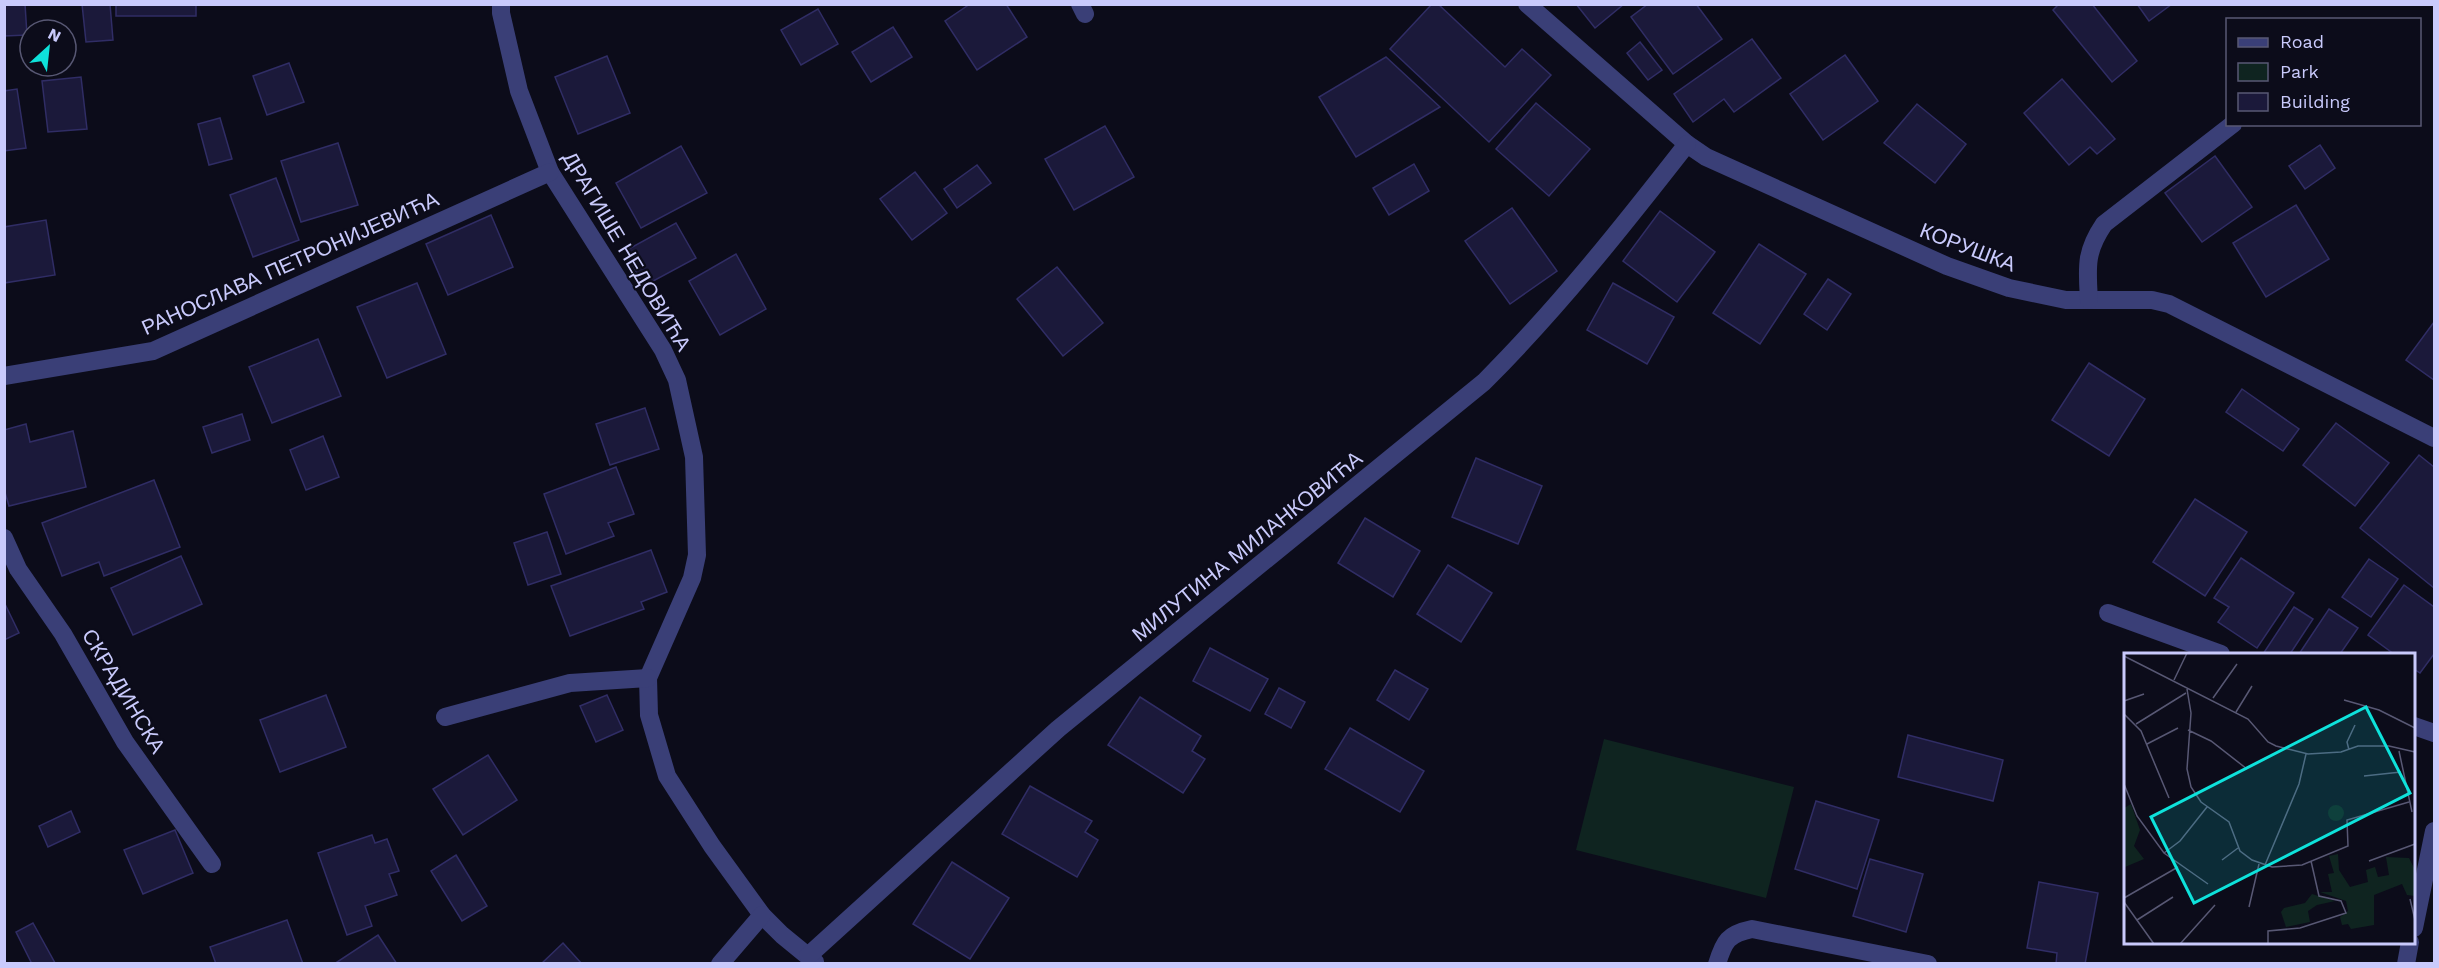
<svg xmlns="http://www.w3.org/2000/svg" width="2439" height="968" font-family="'Work Sans',sans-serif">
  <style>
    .green { fill: #0f2420 }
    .building { fill: #1b193a; stroke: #302d65; stroke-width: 1.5 }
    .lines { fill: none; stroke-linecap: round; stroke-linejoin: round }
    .minor { stroke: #3a3f77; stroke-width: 18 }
    .labels { text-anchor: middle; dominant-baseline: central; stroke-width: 4.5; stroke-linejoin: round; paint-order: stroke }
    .street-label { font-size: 21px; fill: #c9cafc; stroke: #0c0c1a }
    .inset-road { fill: none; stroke: #585874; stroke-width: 1.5 }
    .view { fill: #0ee2db; fill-opacity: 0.15; stroke: #0ee2db; stroke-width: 3 }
    .inset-edge { fill: none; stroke: #c9cafc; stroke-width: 3 }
  </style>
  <rect width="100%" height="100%" fill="#0c0c1a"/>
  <polygon class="green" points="1604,739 1794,787 1766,898 1576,850"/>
  <g class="building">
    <polygon points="4,4 25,4 27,35 4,36"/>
    <polygon points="82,4 110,4 113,40 86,42"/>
    <rect x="116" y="4" width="80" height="12"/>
    <polygon points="970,4 1006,4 1027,37 977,70 945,21"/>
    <polygon points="1432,4 1438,4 1505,67 1522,49 1551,75 1489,142 1390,49"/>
    <polygon points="1576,4 1624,4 1595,28"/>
    <polygon points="1648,4 1696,4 1722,39 1673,74 1631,17"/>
    <polygon points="2059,4 2092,4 2137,61 2112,82 2053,10"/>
    <polygon points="2137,4 2172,4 2149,21"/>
    <polygon points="818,9 838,44 801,65 781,30"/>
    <polygon points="893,27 912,57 871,82 852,52"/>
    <polygon points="1752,39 1781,78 1734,112 1724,99 1693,122 1674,94"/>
    <polygon points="1640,42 1662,70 1648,80 1627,53"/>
    <polygon points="1845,55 1878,101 1823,140 1790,94"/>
    <polygon points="607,56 630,113 578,134 555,77"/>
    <polygon points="1386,57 1440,107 1356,157 1319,97"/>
    <polygon points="289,63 304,102 267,115 253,76"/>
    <polygon points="81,77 87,129 48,132 42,81"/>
    <polygon points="2062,79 2115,139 2097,154 2090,147 2069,165 2024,113"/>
    <polygon points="17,89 26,148 4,151 4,91"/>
    <polygon points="1536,103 1590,149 1549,196 1496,149"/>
    <polygon points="1917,104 1966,144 1935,183 1884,143"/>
    <polygon points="220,118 232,159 209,165 198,124"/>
    <polygon points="1105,126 1134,177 1074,210 1045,159"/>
    <polygon points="338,143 358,205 301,222 281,161"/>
    <polygon points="2320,145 2335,168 2305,189 2289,166"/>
    <polygon points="681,146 707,193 641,228 616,183"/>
    <polygon points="2215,156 2252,207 2202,242 2165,193"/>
    <polygon points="1414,164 1429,191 1389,215 1373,188"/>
    <polygon points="977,165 991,183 957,208 944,189"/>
    <polygon points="915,172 947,213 912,240 880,199"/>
    <polygon points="276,178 299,240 253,257 230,195"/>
    <polygon points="2296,205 2329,259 2266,297 2233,243"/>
    <polygon points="1512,208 1557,271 1510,304 1465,241"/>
    <polygon points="1660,211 1715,252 1677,302 1623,261"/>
    <polygon points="491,215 513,267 448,295 426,244"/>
    <polygon points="46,220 55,275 4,283 4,227"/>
    <polygon points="676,223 696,258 644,286 625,251"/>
    <polygon points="1759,244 1806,274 1760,344 1713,313"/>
    <polygon points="736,254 766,309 720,335 689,281"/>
    <polygon points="1057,267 1103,323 1063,356 1017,299"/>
    <polygon points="1828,279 1851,294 1827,330 1804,314"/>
    <polygon points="417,283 446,354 387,378 357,307"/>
    <polygon points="1613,283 1674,317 1647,364 1587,330"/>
    <polygon points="2434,322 2434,380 2406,360"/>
    <polygon points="318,339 341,396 272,423 249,367"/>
    <polygon points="2089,363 2145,399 2109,456 2052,420"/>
    <polygon points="2242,389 2299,429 2283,451 2226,412"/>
    <polygon points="645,408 659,449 610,465 596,424"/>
    <polygon points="242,414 250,440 212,453 203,427"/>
    <polygon points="2336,423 2389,463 2355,506 2303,465"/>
    <polygon points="26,424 30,442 73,431 86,487 9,506 4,489 4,430"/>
    <polygon points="323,436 339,477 306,490 290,450"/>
    <polygon points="2419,455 2434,467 2434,588 2360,528"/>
    <polygon points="1476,458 1542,486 1518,544 1452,517"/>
    <polygon points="616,467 634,514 608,523 614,536 566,554 544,494"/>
    <polygon points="154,480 180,547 104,576 99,562 62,576 42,523"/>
    <polygon points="2195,499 2247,532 2205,596 2153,562"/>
    <polygon points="1365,518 1420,551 1393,597 1338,563"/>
    <polygon points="547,532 561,574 528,585 514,543"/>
    <polygon points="651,550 667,592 641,602 644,609 570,636 551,586"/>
    <polygon points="181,556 202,604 133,635 111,588"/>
    <polygon points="2241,558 2294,593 2257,648 2218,622 2229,607 2214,598"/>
    <polygon points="2369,559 2398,579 2371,617 2342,597"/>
    <polygon points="1448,565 1492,593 1461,642 1417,614"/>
    <polygon points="2404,585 2434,607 2434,654 2420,673 2414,669 2414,654 2394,654 2368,635"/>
    <polygon points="4,602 19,633 4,640"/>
    <polygon points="2294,607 2313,619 2290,654 2263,654"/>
    <polygon points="2329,609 2358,628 2340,654 2299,654"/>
    <polygon points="1210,648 1268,679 1250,711 1193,681"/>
    <polygon points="1395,670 1428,689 1409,720 1377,700"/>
    <polygon points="1279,688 1305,702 1291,728 1265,714"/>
    <polygon points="326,695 346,747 280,772 260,720"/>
    <polygon points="607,695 623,730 596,742 580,706"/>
    <polygon points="1140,697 1201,736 1192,751 1205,759 1183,793 1108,745"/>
    <polygon points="1350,728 1424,771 1400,812 1325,769"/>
    <polygon points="1908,735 2003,760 1993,801 1898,777"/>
    <polygon points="488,755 517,800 463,835 433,789"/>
    <polygon points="1030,786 1092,821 1085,832 1098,840 1077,877 1002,834"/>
    <polygon points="1816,801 1879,820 1857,889 1795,869"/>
    <polygon points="71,811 80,832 48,847 39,826"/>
    <polygon points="175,830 193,873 143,894 124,850"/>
    <polygon points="372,835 375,843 387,839 399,871 389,874 397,895 365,906 372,926 347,935 318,853"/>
    <polygon points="456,855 487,906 462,921 431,871"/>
    <polygon points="1870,859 1923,874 1906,932 1853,916"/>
    <polygon points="952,862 1009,898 970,959 913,924"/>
    <polygon points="2039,882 2098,893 2085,964 2056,964 2057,953 2027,948"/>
    <polygon points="287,920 303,964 216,964 210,947"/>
    <polygon points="33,923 55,963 55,964 32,964 16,932"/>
    <polygon points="378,935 397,964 334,964"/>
    <polygon points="563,943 582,964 541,964"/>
  </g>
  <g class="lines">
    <g class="minor">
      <polyline points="501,4 501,13 519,91 550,172 663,350 677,380 694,457 697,555 692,578 648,678 649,715 667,776 712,846 762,915 782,935 815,962"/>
      <polyline points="1080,4 1085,14"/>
      <polyline points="1527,4 1687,144 1706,157 1947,266 2009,288 2066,300 2152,300 2169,304 2434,438"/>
      <path d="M2089 300C2087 267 2085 252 2104 224L2233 124"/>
      <polyline points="4,376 153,351 550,172"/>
      <polyline points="4,538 18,569 63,634 125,742 212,864"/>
      <polyline points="2108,613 2221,654"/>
      <polyline points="445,717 570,683 648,678"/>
      <polyline points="2414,726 2434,733"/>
      <polyline points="2414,928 2434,831"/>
      <path d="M808 956 1058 729 1484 382C1558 308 1623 226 1687 144"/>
      <polyline points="720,964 762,915"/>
      <path d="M1717 964C1724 941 1728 934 1752 929L1928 964"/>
      <polyline points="2406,964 2410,942"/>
    </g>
  </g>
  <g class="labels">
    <g class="street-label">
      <text transform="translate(1968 247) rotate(21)">КОРУШКА</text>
      <text transform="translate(627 251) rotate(59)">ДРАГИШЕ НЕДОВИЋА</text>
      <text transform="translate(290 263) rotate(-24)">РАНОСЛАВА ПЕТРОНИЈЕВИЋА</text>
      <text transform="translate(1247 546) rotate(-39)">МИЛУТИНА МИЛАНКОВИЋА</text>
      <text transform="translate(124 691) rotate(59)">СКРАДИНСКА</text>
    </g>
  </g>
  <g transform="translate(2124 653)">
    <rect width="291" height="291" fill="#0c0c1a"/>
    <path d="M7 151 16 177 10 193 20 206 1 214 0 155ZM204 160a8 8 0 1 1 16 0a8 8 0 1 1-16 0ZM214 201 215 217 226 234 244 229 242 217 251 214 254 224 265 222 262 204 285 205 291 217V243L283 242 278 231 250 242V272L227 276 224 271 218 272 216 264 224 258 222 248 196 239H208L204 221 210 220 205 203ZM188 241 211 248 193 252 184 258 186 269 162 274 157 259 160 255 181 250Z" fill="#0f2420"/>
    <path class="inset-road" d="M0 3 124 66 144 89 152 93 184 101 217 99 234 93H265L291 99M50 27 63 0M63 36 67 60 63 116 67 134 77 149 105 169 116 198 128 207 148 214 178 212 224 193 223 167 285 149M89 45 113 11M220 47 255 57 291 75M0 48 20 41M112 59 128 33M0 61 17 78 45 145M12 71 62 40M64 77 87 88 123 116M23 91 54 75M225 97 223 89 231 72M275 98 288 159M240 123 277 119M0 131 13 163 40 200 84 231M40 200 56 188 83 154M98 207 114 195M245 208 291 191M141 212 175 131 182 101M0 245 54 214M286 246 291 267M0 249 30 291M125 254 135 211M13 267 49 244M56 291 91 252M144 291V278L176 275 222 260 217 248 195 243 187 208"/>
    <path class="view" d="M242 54 286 140 70 250 27 164Z"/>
    <rect width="291" height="291" class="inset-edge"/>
  </g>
  <rect width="2439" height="968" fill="none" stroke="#c9cafc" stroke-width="12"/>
  <rect x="2226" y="18" width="195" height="108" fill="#0c0c1a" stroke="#585874" stroke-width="1.5"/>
  <rect x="2238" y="38" width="30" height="9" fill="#3a3f77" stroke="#585874" stroke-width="1.5"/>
  <text x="2280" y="48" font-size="18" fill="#c9cafc">Road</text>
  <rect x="2238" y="63" width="30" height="18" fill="#0f2420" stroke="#585874" stroke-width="1.5"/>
  <text x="2280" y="78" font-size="18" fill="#c9cafc">Park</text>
  <rect x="2238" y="93" width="30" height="18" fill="#1b193a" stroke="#585874" stroke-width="1.5"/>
  <text x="2280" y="108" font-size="18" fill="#c9cafc">Building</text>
  <g transform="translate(48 48) rotate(27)"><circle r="28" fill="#0c0c1a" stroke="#585874" stroke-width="1.5"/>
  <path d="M0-4.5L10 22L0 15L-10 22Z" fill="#0ee2db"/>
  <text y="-9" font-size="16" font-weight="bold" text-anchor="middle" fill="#c9cafc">N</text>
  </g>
</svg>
